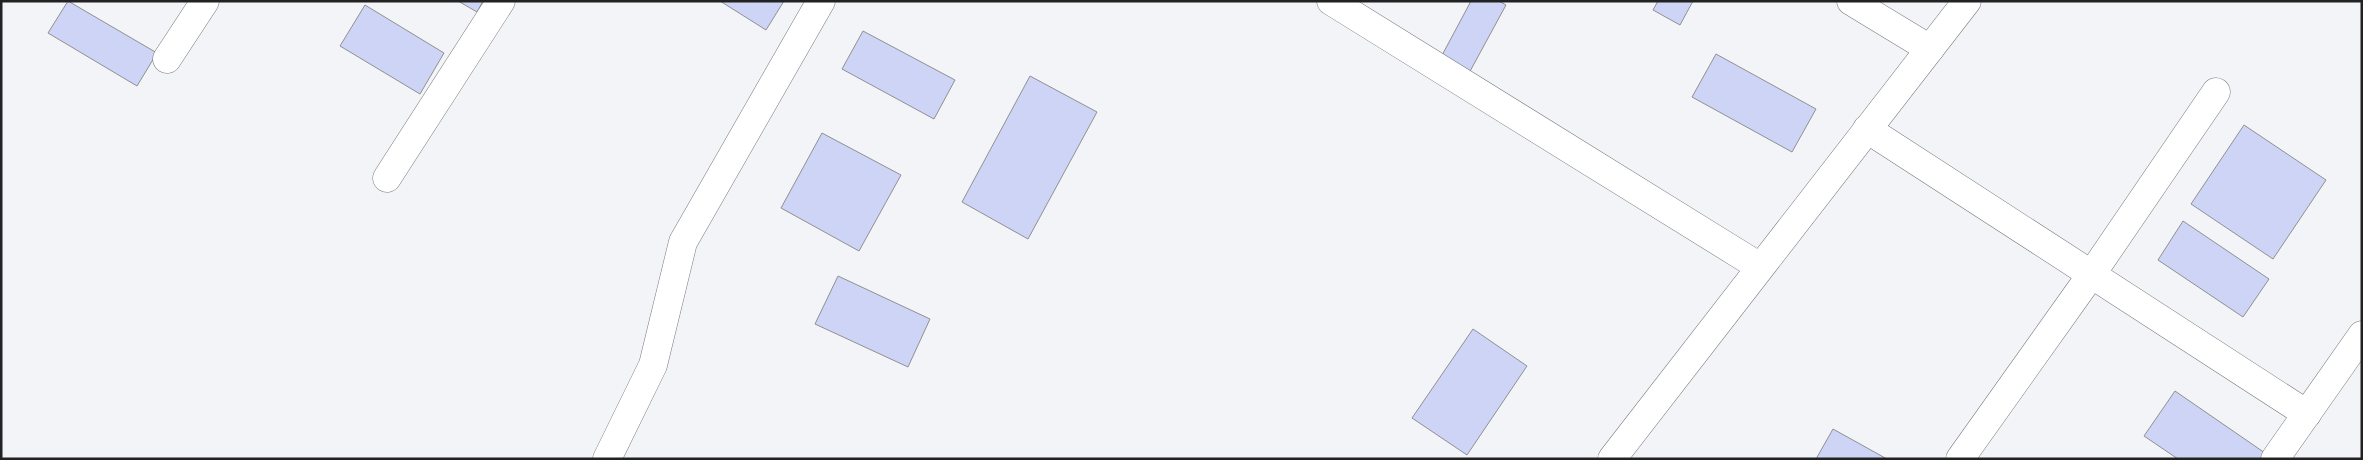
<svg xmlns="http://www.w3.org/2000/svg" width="2363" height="460" font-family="'Crimson Pro',serif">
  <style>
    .building { fill: #cdd4f5; stroke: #909093 }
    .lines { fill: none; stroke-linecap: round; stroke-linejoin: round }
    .minor-casing { stroke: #7a7b7d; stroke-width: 29 }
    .minor { stroke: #fff; stroke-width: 28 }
  </style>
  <rect width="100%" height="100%" fill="#f3f4f7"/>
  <g class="building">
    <polygon points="68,1 157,53 137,86 48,33"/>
    <polygon points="458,1 483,1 477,12"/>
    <polygon points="720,1 784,1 766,30"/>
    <polygon points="1471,1 1499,1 1506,5 1468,75 1440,59"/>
    <polygon points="1658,1 1693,1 1680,25 1653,10"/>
    <polygon points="365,5 444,53 420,94 340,46"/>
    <polygon points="863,31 955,80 934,119 842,69"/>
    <polygon points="1716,54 1816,109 1792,152 1692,97"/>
    <polygon points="1030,76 1097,112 1028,239 962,202"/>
    <polygon points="2244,125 2326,180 2273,259 2191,204"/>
    <polygon points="822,133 901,175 859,251 781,208"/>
    <polygon points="2183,221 2269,279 2243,317 2158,260"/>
    <polygon points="838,276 930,319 908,367 815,324"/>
    <polygon points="1473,329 1527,366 1467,455 1412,418"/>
    <polygon points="2175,391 2265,453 2261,459 2178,459 2144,436"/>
    <polygon points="1833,429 1887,459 1816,459"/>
  </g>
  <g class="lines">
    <g class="minor-casing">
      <g id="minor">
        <polyline points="1331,1 1760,267"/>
        <polyline points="1851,1 1930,49"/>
        <polyline points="167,59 205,1"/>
        <polyline points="1867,129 2307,414"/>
        <polyline points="387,178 501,1"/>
        <polyline points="607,459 653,365 683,242 821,1"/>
        <polyline points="1612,459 1967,1"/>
        <polyline points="1960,459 2091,275 2216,92"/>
        <polyline points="2275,459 2362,335"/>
      </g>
    </g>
    <use href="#minor" class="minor"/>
  </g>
  <rect width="2363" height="460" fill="none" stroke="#222223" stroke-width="5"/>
</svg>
